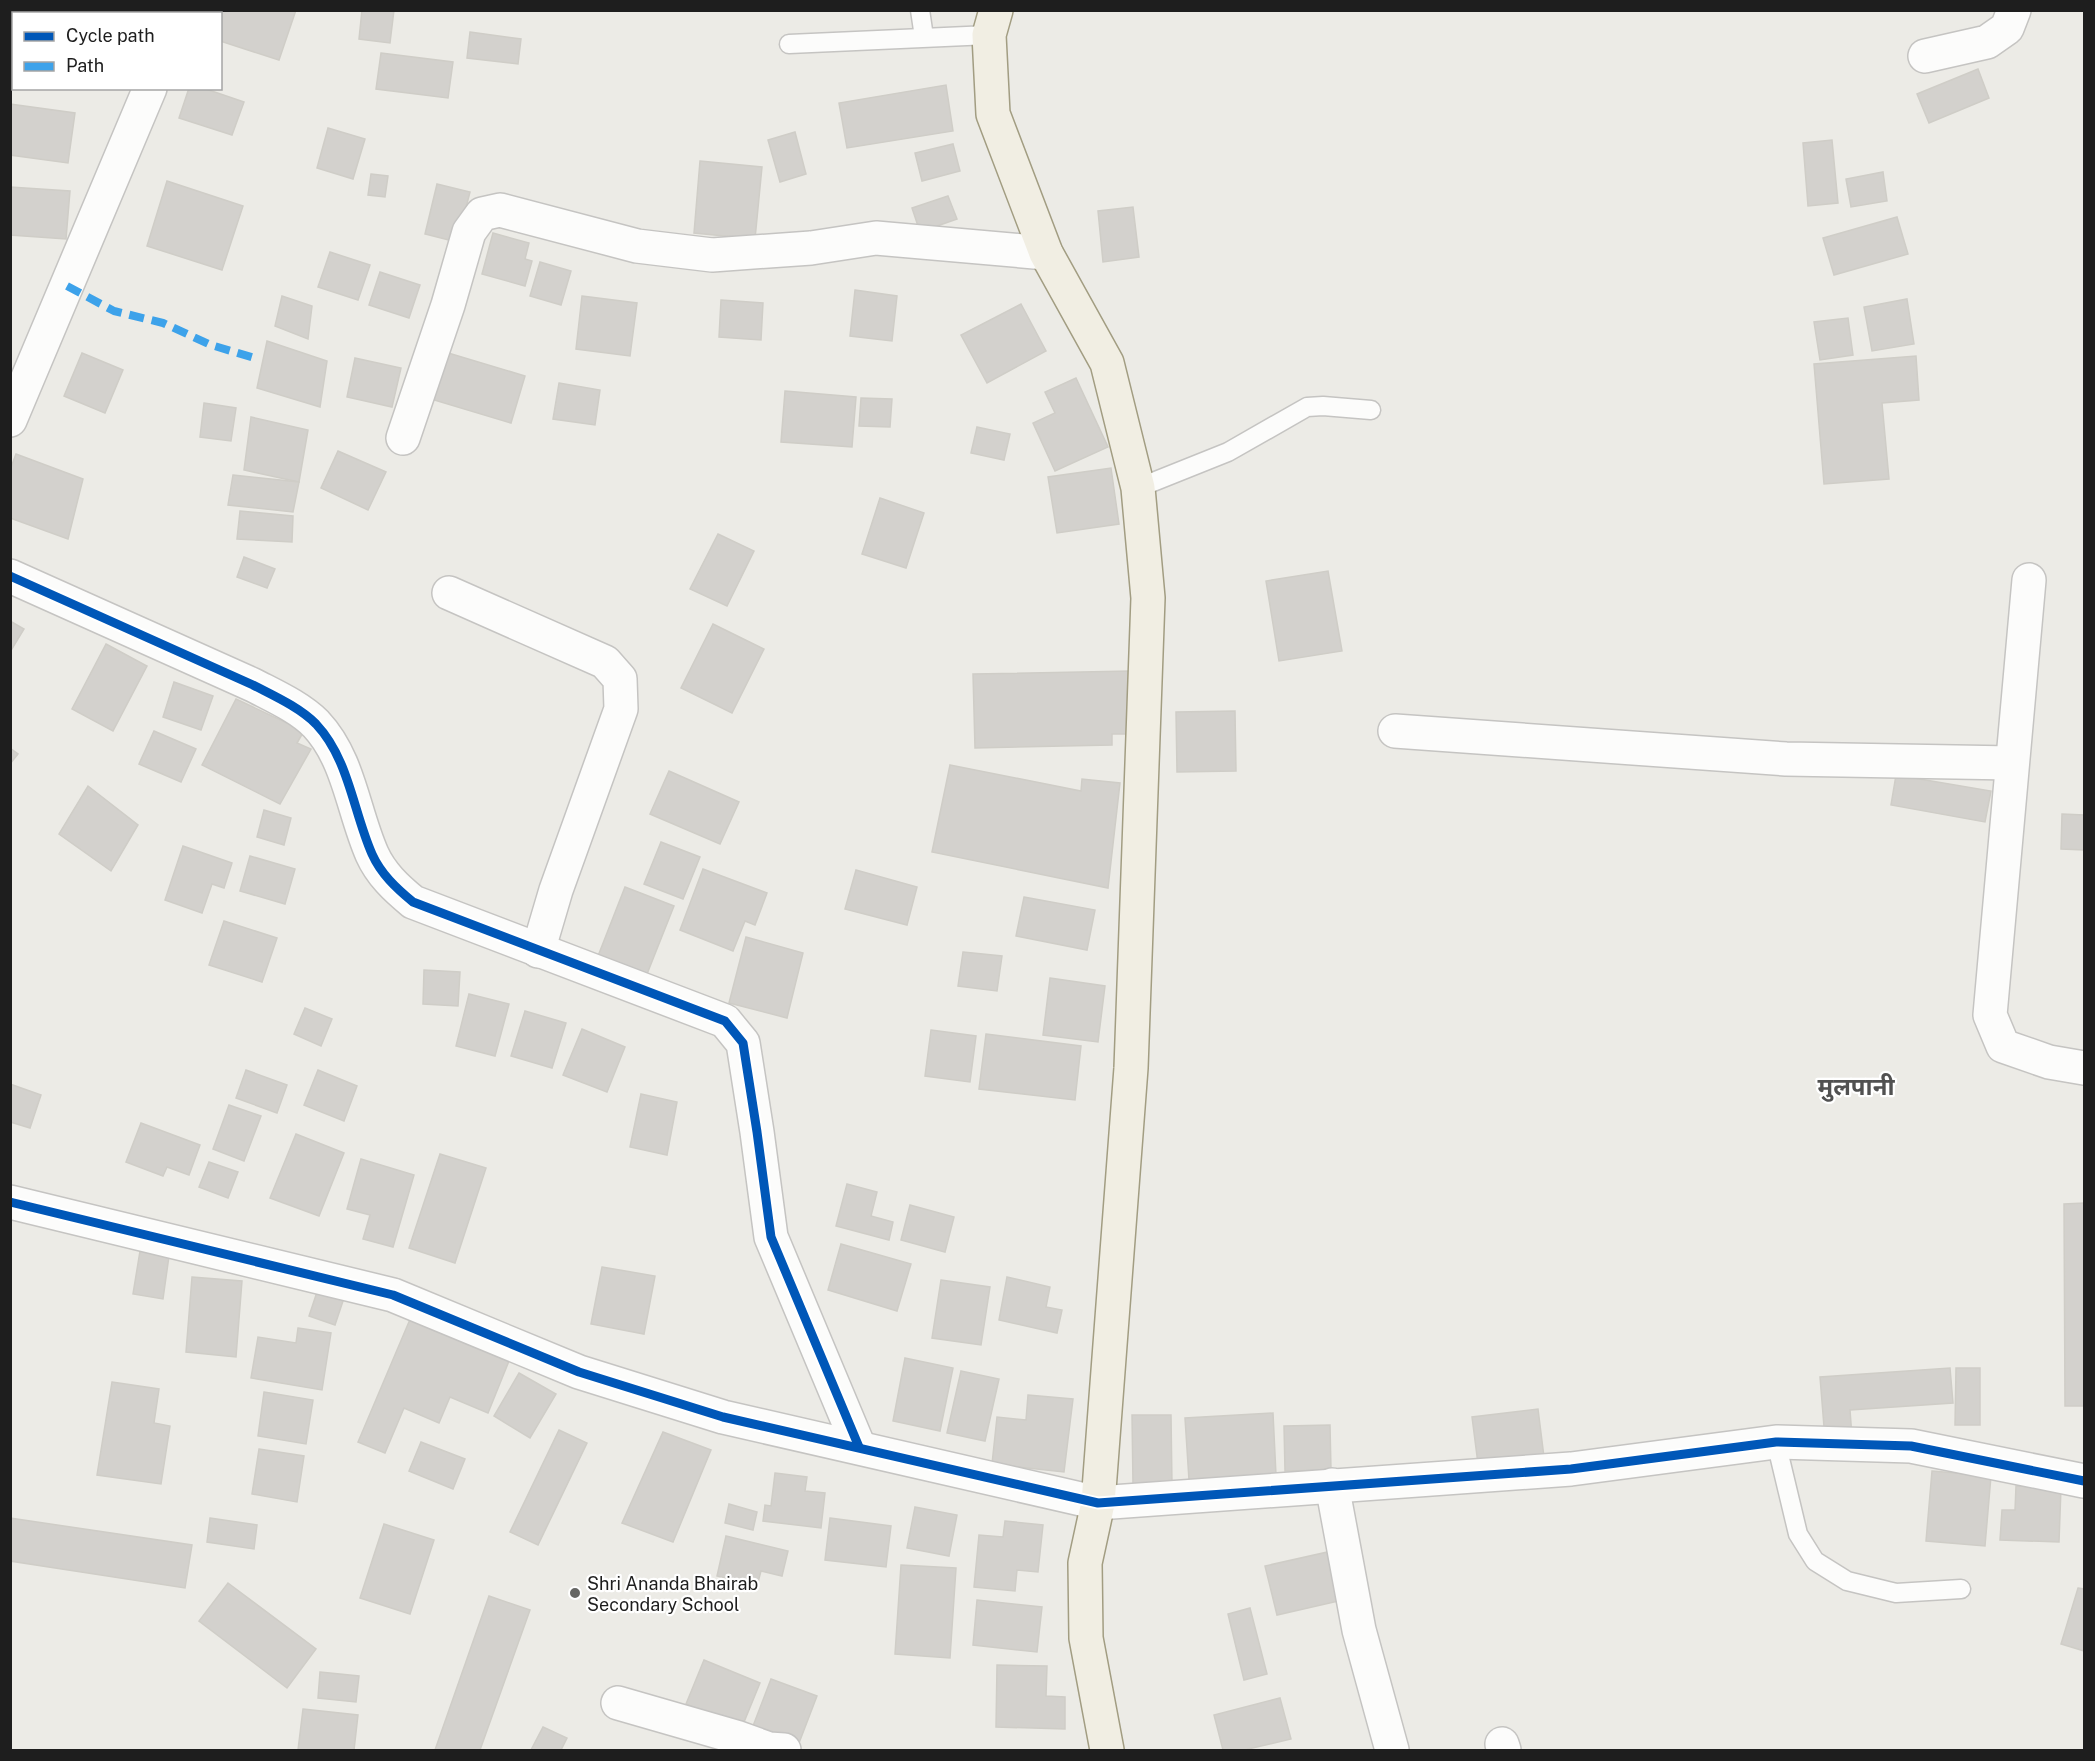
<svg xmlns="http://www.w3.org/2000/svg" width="2095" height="1761" font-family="'Public Sans','Noto Sans Devanagari',sans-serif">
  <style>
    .building { fill: #d3d1cd; stroke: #cfcdc7; stroke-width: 1.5 }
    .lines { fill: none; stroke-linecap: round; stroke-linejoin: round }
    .lane-casing { stroke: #c5c4c2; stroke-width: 21 }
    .street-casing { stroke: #c5c4c2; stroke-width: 36 }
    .primary-casing { stroke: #a29d82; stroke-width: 36 }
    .lane { stroke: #fcfcfb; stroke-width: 18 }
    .street { stroke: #fcfcfb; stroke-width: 33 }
    .primary { stroke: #f1eee3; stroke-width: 33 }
    .quiet { stroke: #3da2ea; stroke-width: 8; stroke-dasharray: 15 8; stroke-linecap: butt }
    .cycleway-casing { stroke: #fff; stroke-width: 13 }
    .cycleway { stroke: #0057b8; stroke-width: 9 }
    .poi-dot { fill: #666664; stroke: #fff; stroke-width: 2 }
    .labels { text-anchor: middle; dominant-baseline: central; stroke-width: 4.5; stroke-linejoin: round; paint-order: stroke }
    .poi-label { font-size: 18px; fill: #1e1e1e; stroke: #fff; text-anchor: start }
    .district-label { font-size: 24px; font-weight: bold; fill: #515151; stroke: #fff }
  </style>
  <rect width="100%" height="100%" fill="#ecebe6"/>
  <g class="building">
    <polygon points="215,10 296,10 279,60 220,41 220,14 214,14"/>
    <polygon points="362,10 394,10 390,43 359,39"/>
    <polygon points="470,32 521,39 518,64 467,58"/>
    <polygon points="381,53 453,62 448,98 376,89"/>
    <polygon points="1978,69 1989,98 1929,123 1917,94"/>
    <polygon points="946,85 953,131 847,148 839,103"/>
    <polygon points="189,88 203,88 244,102 232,135 179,118"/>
    <polygon points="10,104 75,113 68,163 10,155"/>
    <polygon points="328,128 365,139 353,179 317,168"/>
    <polygon points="795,132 806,174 780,182 768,140"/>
    <polygon points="1832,140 1838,203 1808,206 1803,143"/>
    <polygon points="953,144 960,171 922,181 915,153"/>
    <polygon points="700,161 762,167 755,239 694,233"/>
    <polygon points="1883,172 1887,201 1851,207 1846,179"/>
    <polygon points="371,174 388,176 385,197 368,195"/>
    <polygon points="167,181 243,206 222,270 147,246"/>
    <polygon points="437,184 470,192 457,242 425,234"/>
    <polygon points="10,187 70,191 66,239 10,235"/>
    <polygon points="948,196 957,219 920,232 912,208"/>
    <polygon points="1133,207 1139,257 1103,262 1098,211"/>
    <polygon points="1897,217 1908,254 1834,275 1823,238"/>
    <polygon points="493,233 529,243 525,259 532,261 525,286 482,274"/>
    <polygon points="330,252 370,265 358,300 318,287"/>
    <polygon points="540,262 571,271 561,305 530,296"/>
    <polygon points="380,272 420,285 409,318 369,305"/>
    <polygon points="855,290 897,296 892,341 850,336"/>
    <polygon points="282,296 312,306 308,339 275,326"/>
    <polygon points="582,296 637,303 630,356 576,349"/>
    <polygon points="1907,299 1914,344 1872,351 1864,307"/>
    <polygon points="721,300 763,303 761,340 719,337"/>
    <polygon points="1021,304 1046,351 987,383 961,335"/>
    <polygon points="1848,318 1853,355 1820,360 1814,322"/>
    <polygon points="267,341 327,361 320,407 257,388"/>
    <polygon points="435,349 525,376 511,423 421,396"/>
    <polygon points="82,353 123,370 105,413 64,396"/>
    <polygon points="1916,356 1919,400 1882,403 1889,479 1824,484 1814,364"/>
    <polygon points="355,358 401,368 392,407 347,397"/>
    <polygon points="1076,378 1108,447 1055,471 1033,423 1055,413 1045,392"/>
    <polygon points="559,383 600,390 595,425 553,419"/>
    <polygon points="785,391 856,397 852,447 781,442"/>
    <polygon points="861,398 892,399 890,427 859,426"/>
    <polygon points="204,403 236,408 231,441 200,437"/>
    <polygon points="251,417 308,430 299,482 244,470"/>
    <polygon points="977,427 1010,434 1004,460 971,453"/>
    <polygon points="338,451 386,472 368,510 321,488"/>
    <polygon points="16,454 83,479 68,539 10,518 10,470"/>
    <polygon points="1111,468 1119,524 1057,533 1048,477"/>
    <polygon points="233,475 299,482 293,512 228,505"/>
    <polygon points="880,498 924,513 906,568 862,554"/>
    <polygon points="240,511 293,516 292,542 237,539"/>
    <polygon points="718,534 754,551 727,606 690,589"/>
    <polygon points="244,557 275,569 267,588 237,577"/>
    <polygon points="1328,571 1342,651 1279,661 1266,581"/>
    <polygon points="10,621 24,629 10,652"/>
    <polygon points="713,624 764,649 732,713 681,688"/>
    <polygon points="106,644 147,666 113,731 72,709"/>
    <polygon points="1131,671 1132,734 1112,734 1112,745 975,748 973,674"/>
    <polygon points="174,682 213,696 201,730 163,717"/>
    <polygon points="236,699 304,731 297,743 311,749 280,804 202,765"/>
    <polygon points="1235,711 1236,771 1177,772 1176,712"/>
    <polygon points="154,731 196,749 181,782 139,764"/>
    <polygon points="10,748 18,754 10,764"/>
    <polygon points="950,765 1081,791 1082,779 1120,783 1108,888 932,852"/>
    <polygon points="669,771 739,802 720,844 650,814"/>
    <polygon points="1896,775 1991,791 1985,822 1891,805"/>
    <polygon points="88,786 138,825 111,871 59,834"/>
    <polygon points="264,810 291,818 284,845 257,837"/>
    <polygon points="2062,814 2084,815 2084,850 2061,849"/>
    <polygon points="661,842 700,857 683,899 644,884"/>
    <polygon points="183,846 232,863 224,888 212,884 202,913 165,900"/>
    <polygon points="250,856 295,869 285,904 240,891"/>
    <polygon points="703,869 767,893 755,925 745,921 733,951 680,930"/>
    <polygon points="856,870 917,887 907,925 845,909"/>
    <polygon points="625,887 674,906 647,974 598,956"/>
    <polygon points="1024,897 1095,910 1087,950 1016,936"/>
    <polygon points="224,921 277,938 262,982 209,965"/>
    <polygon points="746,937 803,953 787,1018 729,1003"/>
    <polygon points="963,952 1002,956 997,991 958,986"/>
    <polygon points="424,970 460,972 458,1006 423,1004"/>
    <polygon points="1050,978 1105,986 1098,1042 1043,1035"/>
    <polygon points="469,994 509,1004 495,1056 456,1046"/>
    <polygon points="305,1008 332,1019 321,1046 294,1034"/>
    <polygon points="525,1011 566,1023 552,1068 511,1056"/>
    <polygon points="582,1029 625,1047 607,1092 563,1075"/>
    <polygon points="931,1030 976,1036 970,1082 925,1076"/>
    <polygon points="986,1034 1081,1046 1075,1100 979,1089"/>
    <polygon points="246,1070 287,1085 277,1113 236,1098"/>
    <polygon points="318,1070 357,1086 344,1121 304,1105"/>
    <polygon points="10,1084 41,1095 30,1128 10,1122"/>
    <polygon points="641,1094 677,1102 667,1155 630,1147"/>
    <polygon points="229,1105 261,1116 244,1161 213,1149"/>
    <polygon points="141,1123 200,1145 189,1175 167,1167 163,1176 126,1162"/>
    <polygon points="296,1134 344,1153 319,1216 270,1198"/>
    <polygon points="440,1154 486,1168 455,1263 409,1248"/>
    <polygon points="361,1159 414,1175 393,1247 363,1239 370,1215 347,1209"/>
    <polygon points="209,1162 238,1172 228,1198 199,1187"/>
    <polygon points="847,1184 877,1192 871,1216 893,1222 889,1240 836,1226"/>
    <polygon points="2084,1203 2084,1406 2065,1406 2064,1204"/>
    <polygon points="910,1205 954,1217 945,1252 901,1240"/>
    <polygon points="841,1244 911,1264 897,1311 828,1290"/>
    <polygon points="140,1251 169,1256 163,1299 133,1294"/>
    <polygon points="602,1267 655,1276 644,1334 591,1324"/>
    <polygon points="192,1277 242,1281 236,1357 186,1352"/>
    <polygon points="1007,1277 1050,1287 1046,1307 1062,1310 1057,1333 999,1320"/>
    <polygon points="941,1280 990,1287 981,1345 932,1338"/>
    <polygon points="319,1286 345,1295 335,1325 309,1316"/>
    <polygon points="414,1310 513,1351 488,1413 450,1397 439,1423 404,1408 385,1453 358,1442"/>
    <polygon points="298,1328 331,1333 322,1390 251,1378 258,1337 296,1343"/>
    <polygon points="905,1358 953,1368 940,1431 893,1421"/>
    <polygon points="1950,1368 1953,1403 1850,1410 1852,1437 1825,1439 1820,1377"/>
    <polygon points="1956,1368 1980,1368 1980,1425 1955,1425"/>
    <polygon points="961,1371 999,1379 985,1441 947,1433"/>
    <polygon points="519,1373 556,1394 530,1438 494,1416"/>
    <polygon points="112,1382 159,1389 154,1423 170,1426 161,1484 97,1475"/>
    <polygon points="264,1392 313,1400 306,1444 258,1436"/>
    <polygon points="1028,1395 1073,1399 1064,1472 992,1464 997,1417 1026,1420"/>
    <polygon points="1538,1409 1544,1457 1478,1464 1472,1417"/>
    <polygon points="1273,1413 1276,1475 1189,1480 1185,1418"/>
    <polygon points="1132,1415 1171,1415 1172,1485 1133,1485"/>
    <polygon points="1330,1425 1331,1470 1285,1471 1284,1426"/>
    <polygon points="559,1430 587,1443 538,1545 510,1532"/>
    <polygon points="663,1432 711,1450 673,1542 622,1523"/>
    <polygon points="421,1442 465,1459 453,1489 409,1471"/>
    <polygon points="259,1449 304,1456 297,1502 252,1494"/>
    <polygon points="1932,1471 1991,1476 1985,1546 1926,1541"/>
    <polygon points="775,1473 807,1477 805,1491 825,1493 821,1528 763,1521 765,1505 771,1506"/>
    <polygon points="2016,1486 2061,1488 2059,1542 2000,1540 2002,1510 2015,1510"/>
    <polygon points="729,1504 757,1512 753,1530 725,1523"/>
    <polygon points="915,1507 957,1515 949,1556 907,1548"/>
    <polygon points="10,1518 192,1545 185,1588 10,1561"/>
    <polygon points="210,1518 257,1525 254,1549 207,1542"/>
    <polygon points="830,1518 891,1526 886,1567 825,1560"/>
    <polygon points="1005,1521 1043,1525 1038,1572 1017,1570 1015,1591 974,1587 979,1535 1003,1537"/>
    <polygon points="384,1524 434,1540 410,1614 360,1598"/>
    <polygon points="726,1536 788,1551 782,1576 761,1571 757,1586 717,1576"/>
    <polygon points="1332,1551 1343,1600 1277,1615 1265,1566"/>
    <polygon points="901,1565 956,1568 950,1658 895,1654"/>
    <polygon points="228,1583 316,1649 287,1688 199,1621"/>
    <polygon points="2078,1588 2084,1589 2084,1651 2061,1644"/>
    <polygon points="489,1596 530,1610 480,1750 435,1750"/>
    <polygon points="977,1600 1042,1607 1037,1652 973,1645"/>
    <polygon points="1250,1608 1267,1674 1244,1680 1228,1614"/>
    <polygon points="704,1660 760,1683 742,1727 686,1704"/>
    <polygon points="997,1665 1047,1666 1046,1696 1065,1697 1065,1729 996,1727"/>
    <polygon points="320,1672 359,1676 356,1702 318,1698"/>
    <polygon points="771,1679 817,1696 799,1743 753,1726"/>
    <polygon points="1280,1698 1291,1739 1244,1750 1223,1750 1214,1715"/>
    <polygon points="303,1709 358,1715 354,1750 298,1750"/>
    <polygon points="543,1727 567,1738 561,1750 531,1750"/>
  </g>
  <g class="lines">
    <g class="lane-casing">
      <g id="lane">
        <polyline points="920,10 924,37"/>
        <polyline points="789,44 989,35"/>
        <polyline points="1138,488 1228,452 1307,407 1323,406 1371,410"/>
        <polyline points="1776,1442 1798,1534 1815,1561 1847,1581 1896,1593 1961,1589"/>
      </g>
    </g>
    <g class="street-casing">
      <g id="street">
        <polyline points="181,14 183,10"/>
        <polyline points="1925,56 1987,42 2007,28 2014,10"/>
        <polyline points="10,420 150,88"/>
        <polyline points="403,438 448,305 469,232 482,214 500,210 637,246 712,255 811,248 876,238 1046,253"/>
        <path d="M10 576 253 685C274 696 299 707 316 724 349 759 353 811 372 854 381 874 396 888 413 902L725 1021 743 1043 757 1132 771 1237 859 1447"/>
        <polyline points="2029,580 1990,1015 2003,1046 2049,1062 2084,1068"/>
        <polyline points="449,593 605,662 620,679 621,709 556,890 538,951"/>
        <polyline points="1395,731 1786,759 2012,763"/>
        <polyline points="10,1202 393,1295 579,1372 723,1417 1098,1503 1571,1469 1776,1442 1911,1446 2084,1481"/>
        <polyline points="1332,1485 1359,1630 1392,1750"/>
        <polyline points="618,1703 736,1737 769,1749 784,1750"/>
        <polyline points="1502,1744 1504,1750"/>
      </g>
    </g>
    <g class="primary-casing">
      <polyline id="primary" points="996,10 989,35 993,114 1046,253 1107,363 1138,488 1148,598 1131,1068 1098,1503 1085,1563 1086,1638 1107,1750"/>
    </g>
    <use href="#lane" class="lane"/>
    <use href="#street" class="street"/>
    <use href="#primary" class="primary"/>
    <polyline class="quiet" points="67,286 114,311 163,323 211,345 258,359"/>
    <g class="cycleway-casing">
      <g id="cycleway">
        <path d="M10 576 253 685C274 696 299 707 316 724 349 759 353 811 372 854 381 874 396 888 413 902L725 1021 743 1043 757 1132 771 1237 859 1447"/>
        <polyline points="10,1202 393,1295 579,1372 723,1417 1098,1503 1571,1469 1776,1442 1911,1446 2084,1481"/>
      </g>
    </g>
    <use href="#cycleway" class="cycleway"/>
  </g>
  <circle class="poi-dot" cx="575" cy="1593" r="6"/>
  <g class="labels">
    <g class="poi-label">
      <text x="587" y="1583">Shri Ananda Bhairab<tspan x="587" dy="21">Secondary School</tspan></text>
    </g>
    <g class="district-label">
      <text x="1856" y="1086">मुलपानी</text>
    </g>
  </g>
  <rect width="2095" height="1761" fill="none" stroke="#1e1e1e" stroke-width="24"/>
  <rect x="12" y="12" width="210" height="78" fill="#ffffff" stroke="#a5a5a5" stroke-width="1.5"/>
  <rect x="24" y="32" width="30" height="9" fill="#0057b8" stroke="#a5a5a5" stroke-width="1.5"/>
  <text x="66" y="42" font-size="18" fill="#1e1e1e">Cycle path</text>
  <rect x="24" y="62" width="30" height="9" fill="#3da2ea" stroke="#a5a5a5" stroke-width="1.5"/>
  <text x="66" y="72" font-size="18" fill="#1e1e1e">Path</text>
</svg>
